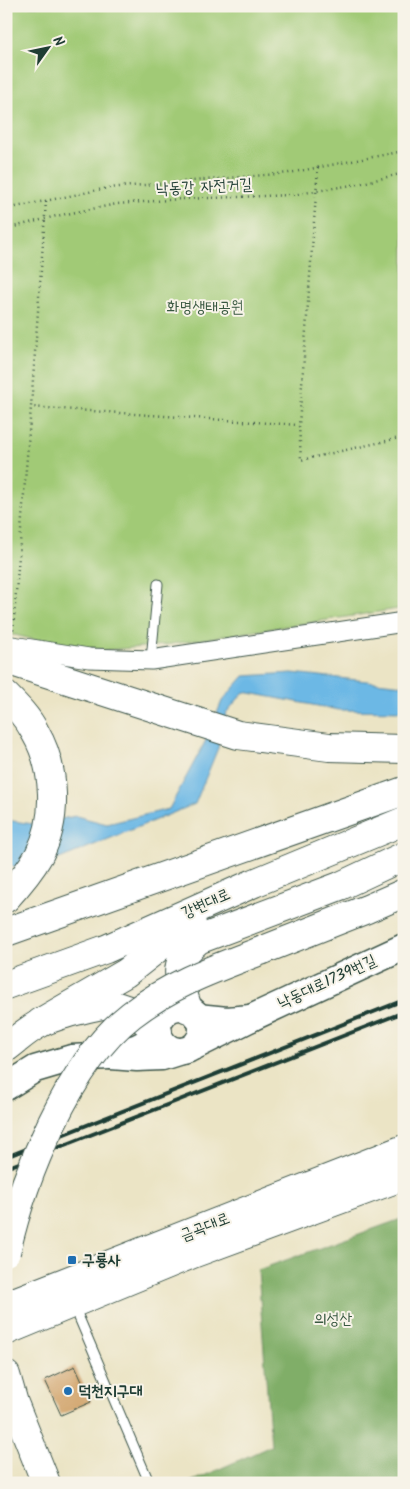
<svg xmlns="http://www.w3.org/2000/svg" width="410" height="1489" font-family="Kalam,'Poor Story',sans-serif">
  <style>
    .green { fill: #a1ca76; stroke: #608455 }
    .forest { fill: #80ae67; stroke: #50764e }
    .water { fill: #6cb8e5; stroke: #467a8c }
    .building { fill: #d0a168 }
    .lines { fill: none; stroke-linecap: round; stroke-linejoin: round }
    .lane-casing { stroke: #3e564a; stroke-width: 11 }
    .street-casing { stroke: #3e564a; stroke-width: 21 }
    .secondary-casing { stroke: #3e564a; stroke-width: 29 }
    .primary-casing { stroke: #3e564a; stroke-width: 30 }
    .highway-casing { stroke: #3e564a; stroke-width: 30 }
    .path { stroke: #3e564a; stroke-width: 2.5; stroke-dasharray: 1 4; stroke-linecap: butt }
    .lane { stroke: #fff; stroke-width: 9 }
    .street { stroke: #fff; stroke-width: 19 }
    .secondary { stroke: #fff; stroke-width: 26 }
    .primary { stroke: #fff; stroke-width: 28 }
    .highway { stroke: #fff; stroke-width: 28 }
    .rail { stroke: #1f3d34; stroke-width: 4 }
    .highway-bridge-casing { stroke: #3e564a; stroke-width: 30; stroke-linecap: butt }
    .highway-bridge { stroke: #fff; stroke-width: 28 }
    .poi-dot { fill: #1f6fb2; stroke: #f7f3e8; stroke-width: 2 }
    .labels { text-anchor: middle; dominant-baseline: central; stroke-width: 4; stroke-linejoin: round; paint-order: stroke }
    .street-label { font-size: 16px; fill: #1f3d34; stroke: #f7f3e8 }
    .park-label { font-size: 16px; fill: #395941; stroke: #f7f3e8 }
    .poi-label { font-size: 16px; font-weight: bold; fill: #1f3d34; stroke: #f7f3e8; text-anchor: start }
  </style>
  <rect width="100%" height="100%" fill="#f7f3e8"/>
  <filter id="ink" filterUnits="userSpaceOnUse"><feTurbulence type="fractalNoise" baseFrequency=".02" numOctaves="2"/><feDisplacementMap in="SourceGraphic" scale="10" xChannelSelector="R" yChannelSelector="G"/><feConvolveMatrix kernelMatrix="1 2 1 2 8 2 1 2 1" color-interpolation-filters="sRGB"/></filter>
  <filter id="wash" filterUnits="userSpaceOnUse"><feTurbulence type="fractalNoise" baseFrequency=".0096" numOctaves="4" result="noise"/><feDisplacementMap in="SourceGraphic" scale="20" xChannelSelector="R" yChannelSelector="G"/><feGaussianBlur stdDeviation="1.12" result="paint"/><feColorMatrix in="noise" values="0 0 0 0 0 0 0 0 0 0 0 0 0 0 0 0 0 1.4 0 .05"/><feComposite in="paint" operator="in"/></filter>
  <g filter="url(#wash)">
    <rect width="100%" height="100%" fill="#ebe4c5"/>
    <polygon class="green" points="6,6 404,6 404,608 165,645 85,652 15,635 6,635"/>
    <polygon class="forest" points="404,1218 404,1483 188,1483 271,1446 258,1270"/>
    <polygon class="water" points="292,673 404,685 404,711 339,710 244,692 226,713 218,748 195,804 47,864 18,868 6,864 6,820 33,824 76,816 107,824 169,809 205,742 222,701 244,676"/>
    <g id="blocks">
      <polygon class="building" points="75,1366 91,1402 61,1415 45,1380"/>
    </g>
  </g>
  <g filter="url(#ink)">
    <use href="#blocks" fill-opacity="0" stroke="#3e564a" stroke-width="1"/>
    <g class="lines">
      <g class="lane-casing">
        <g id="lane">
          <polyline points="151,660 158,584"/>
          <polyline points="74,1306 149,1482"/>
        </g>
      </g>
      <g class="street-casing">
        <polyline id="street" points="6,645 89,658 151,660 404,622"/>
      </g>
      <g class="secondary-casing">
        <g id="secondary">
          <circle cx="180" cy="1029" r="22"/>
          <polyline points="251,1018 404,947"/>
          <polyline points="159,1036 138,1047 111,1056 137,1058 162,1057 181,1051"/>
          <polyline points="195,1046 251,1018 227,1020 197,1017"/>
          <polyline points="6,1087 35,1069 72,1058 109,1056"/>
        </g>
      </g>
      <g class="primary-casing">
        <g id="primary">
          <polyline points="6,1305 404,1149"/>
          <polyline points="6,1331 195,1253 404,1176"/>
        </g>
      </g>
      <g class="highway-casing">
        <g id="highway">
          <polyline points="6,660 238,735 329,747 404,749"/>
          <path d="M6 696C17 707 28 718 35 732 56 768 58 819 39 855 30 871 18 885 6 898"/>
          <polyline points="6,932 404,791"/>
          <polyline points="263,950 367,909 404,893"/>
          <polyline points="6,985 106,949 254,883 404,821"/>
          <path d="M188 1009C179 979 170 964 198 940L340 886 404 856"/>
          <polyline points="41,1022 126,973 168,940 192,924"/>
          <path d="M6 1048C17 1040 28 1029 41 1023 51 1017 101 1003 112 1005 130 1008 145 1020 158 1032"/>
          <polyline points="6,1375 14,1403 46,1483"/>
        </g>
      </g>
      <g class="path">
        <polyline points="318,167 299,425 301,460 404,437"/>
        <polyline points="46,201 31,407 299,425"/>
        <polyline points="6,209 108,188 289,173 404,151"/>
        <polyline points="6,229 56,216 117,204 181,199 292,195 358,184 404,173"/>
        <polyline points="13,630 31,407"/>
      </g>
      <use href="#lane" class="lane"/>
      <use href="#street" class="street"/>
      <use href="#secondary" class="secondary"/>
      <use href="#primary" class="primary"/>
      <use href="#highway" class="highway"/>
      <g class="rail">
        <polyline points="6,1157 404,1000"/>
        <polyline points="6,1168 404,1012"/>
      </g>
      <g class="highway-bridge-casing">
        <path id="highway-bridge" d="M6 1252C23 1177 69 1063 131 1015 172 983 216 968 263 950"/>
      </g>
      <use href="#highway-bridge" class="highway-bridge"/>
    </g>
  </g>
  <g class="poi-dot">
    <rect x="67" y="1255" width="10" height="10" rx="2.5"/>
    <circle cx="68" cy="1391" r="5"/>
  </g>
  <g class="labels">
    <g class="street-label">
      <text transform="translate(204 187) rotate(-3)">낙동강 자전거길</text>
      <text transform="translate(206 904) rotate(-24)">강변대로</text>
      <text transform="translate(327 982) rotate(-25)">낙동대로1739번길</text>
      <text transform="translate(205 1227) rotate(-21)">금곡대로</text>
    </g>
    <g class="park-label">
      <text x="205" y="307">화명생태공원</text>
      <text x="333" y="1319">의성산</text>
    </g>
    <g class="poi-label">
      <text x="82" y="1260">구룡사</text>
      <text x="78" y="1391">덕천지구대</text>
    </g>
  </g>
  <rect width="410" height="1489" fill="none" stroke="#f7f3e8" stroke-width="25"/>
  <g transform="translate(48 48) rotate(57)" stroke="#f7f3e8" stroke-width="4" paint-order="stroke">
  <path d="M0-4L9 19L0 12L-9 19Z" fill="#1f3d34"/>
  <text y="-8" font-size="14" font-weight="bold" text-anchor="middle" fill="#1f3d34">N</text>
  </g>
</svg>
